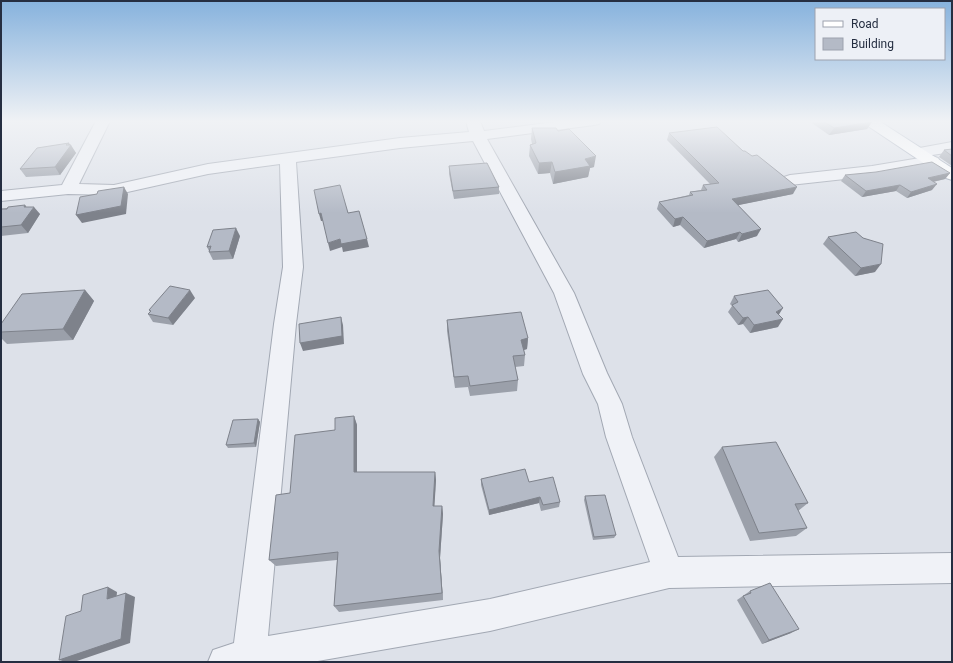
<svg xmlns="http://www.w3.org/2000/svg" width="953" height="663" font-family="Roboto,sans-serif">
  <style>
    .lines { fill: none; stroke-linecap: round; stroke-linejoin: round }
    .minor-casing { stroke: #a2a8b3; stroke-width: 2 }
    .major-casing { stroke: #9ba5b5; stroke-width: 2 }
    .minor { fill: #f0f2f7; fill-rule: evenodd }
    .major { fill: #fff; fill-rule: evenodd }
    .wall { fill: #9ba0aa }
    .shaded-wall { fill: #7e828b }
    .building { fill: #b4bac6; stroke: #7e828b }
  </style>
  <rect width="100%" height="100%" fill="#dde1e9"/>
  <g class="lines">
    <g class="minor-casing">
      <g id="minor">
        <path d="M96 121H110L79 184 114 185 208 164 400 138 469 132 466 121H480L484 131 563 121H601L599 124 594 125 487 139 574 293 607 373 622 404 632 437 678 557 952 553V583L669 588 490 631 312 662H208L213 650 234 643 274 324 283 267 280 164 208 174 114 195 68 194 1 201V191L62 185ZM473 141 554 293 583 374 598 404 606 437 650 562 490 599 268 636 296 324 303 267 296 162 400 148Z"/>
        <polygon points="952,142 952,152 919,157 914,155 911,152 914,149"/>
        <polygon points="932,156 938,158 940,161 938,164 872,176 790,185 784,183 782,180 784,177 790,175 872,166"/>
      </g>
    </g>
    <g class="major-casing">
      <polygon id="major" points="863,121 879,121 952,168 952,180 946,178 865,124"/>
    </g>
    <use href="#minor" class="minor"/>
    <use href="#major" class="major"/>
  </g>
  <g class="wall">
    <polygon points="809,121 870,121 872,122 867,129 829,135"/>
    <polygon points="532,128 558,131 594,167 590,168 588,177 553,184 550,173 538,174 529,156 530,145 532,144 531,139"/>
    <polygon points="669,133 743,151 793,194 738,205 757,236 738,242 736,239 704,248 680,225 673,227 657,209 659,202 689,195 690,192 701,190 703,185 710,184 667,140"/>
    <polygon points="70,145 76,153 60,175 26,177 20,169"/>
    <polygon points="952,149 952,166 939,157 944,150"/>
    <polygon points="449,166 499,187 499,194 454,199 449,174"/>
    <polygon points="950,173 945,179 933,182 932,190 907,198 896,191 862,197 841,181 845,175"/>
    <polygon points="25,205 26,207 40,214 28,233 1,236 1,209"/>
    <polygon points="240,236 233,259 213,260 209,252 209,251 207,247"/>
    <polygon points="828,237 875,272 855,276 823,244"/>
    <polygon points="85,290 94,301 73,340 7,344 1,338 1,324"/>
    <polygon points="734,296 779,315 778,327 750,333 743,324 738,325 728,312 732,306 730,304"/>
    <polygon points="195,298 173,325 153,322 148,314 150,312 149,310"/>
    <polygon points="447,320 528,338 527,349 524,350 525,355 524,366 515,367 518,380 517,391 470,396 468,387 455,388 447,331"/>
    <polygon points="354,416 357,425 357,472 435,472 436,480 434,506 442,506 443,514 440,558 443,600 339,612 334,606 337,560 276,566 269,560 290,493 335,430"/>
    <polygon points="258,419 260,422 256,447 228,448 226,445"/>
    <polygon points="722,447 808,503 798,511 807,528 796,536 750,541 714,457"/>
    <polygon points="481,479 529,482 560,502 559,507 541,511 539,503 489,515 481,485"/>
    <polygon points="585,496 616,535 614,538 593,540 584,500"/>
    <polygon points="750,591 791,633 762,644 737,600"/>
  </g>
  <g class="shaded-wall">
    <polygon points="872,122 867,129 829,135 834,128"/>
    <polygon points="69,143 71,146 71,145 76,153 60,175 55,167"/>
    <polygon points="596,156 594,167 590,168 588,177 553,184 555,172 585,159"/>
    <polygon points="552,162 550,173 538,174 539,163"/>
    <polygon points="950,173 945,179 923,184 928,178"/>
    <polygon points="937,184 932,190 907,198 911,192"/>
    <polygon points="900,185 896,191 862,197 866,191"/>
    <polygon points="124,187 128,194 126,214 82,223 76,215"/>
    <polygon points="797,187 793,194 729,207 732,199"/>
    <polygon points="25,205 30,212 34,207 40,214 28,233 21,225"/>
    <polygon points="321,213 323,221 321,221 319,214"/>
    <polygon points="683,217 680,225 673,227 675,219"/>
    <polygon points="236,228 240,236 233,259 229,251"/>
    <polygon points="761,229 757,236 738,242 742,234"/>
    <polygon points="740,232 736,239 704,248 707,241"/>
    <polygon points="340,239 367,239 369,247 343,252 342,247 330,251 328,243"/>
    <polygon points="881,264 875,272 855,276 861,268"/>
    <polygon points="85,290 94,301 73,340 63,329"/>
    <polygon points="190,290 195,298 173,325 168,318"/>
    <polygon points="783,308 778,316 776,312"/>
    <polygon points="341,317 343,325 344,344 303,351 300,343"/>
    <polygon points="748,317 743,324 738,325 743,318"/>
    <polygon points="783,319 778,327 750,333 754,325"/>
    <polygon points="528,338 527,349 520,351 521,340"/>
    <polygon points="354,416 357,425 357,481 354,472"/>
    <polygon points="258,419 260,422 256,447 254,443"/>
    <polygon points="435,472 436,480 434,514 433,506"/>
    <polygon points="540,497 539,503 489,515 489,510"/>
    <polygon points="442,506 443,514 440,558 443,600 442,593 439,551"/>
    <polygon points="108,587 117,592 116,603 107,599"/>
    <polygon points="126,593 135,597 130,643 74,662 66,662 59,660"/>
    <polygon points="799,629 791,633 762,644 769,640"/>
  </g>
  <g class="building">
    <polygon points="823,121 870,121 872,122 834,128"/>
    <polygon points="717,127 743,151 745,151 752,156 757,155 797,187 732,199 761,229 742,234 740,232 707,241 683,217 675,219 659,202 693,195 690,192 707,190 703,185 719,183 669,133"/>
    <polygon points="532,128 556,128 558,131 569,129 596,156 585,159 590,166 555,172 552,162 539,163 530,145 536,143"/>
    <polygon points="69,143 66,145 71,145 55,167 20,169 37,148"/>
    <polygon points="952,149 952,156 944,150"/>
    <polygon points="932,162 950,173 928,178 937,184 911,192 900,185 866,191 845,175 876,172"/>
    <polygon points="487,163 499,187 453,191 449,166"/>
    <polygon points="340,185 348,213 359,211 367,239 341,244 340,239 328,243 321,213 319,214 314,190"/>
    <polygon points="124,187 121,206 76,215 80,197 97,194 98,191"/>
    <polygon points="25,205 24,207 34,207 21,225 1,227 1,209 7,209 8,207"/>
    <polygon points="236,228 229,251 209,252 211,246 207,247 213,230"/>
    <polygon points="856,232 863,238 883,244 881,264 861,268 828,237"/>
    <polygon points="170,286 190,290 168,318 148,314 151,311 149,310"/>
    <polygon points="85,290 63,329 1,332 1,324 22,294"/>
    <polygon points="768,290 783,308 776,312 783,319 754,325 748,317 743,318 732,305 738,302 734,296"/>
    <polygon points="521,312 528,338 521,340 525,355 513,356 518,380 470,386 468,376 454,377 447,320"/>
    <polygon points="341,317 342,336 300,343 299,324"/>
    <polygon points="354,416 354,472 435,472 433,506 442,506 439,551 442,593 334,606 338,552 269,560 276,495 290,493 295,435 335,430 335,418"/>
    <polygon points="258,419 254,443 226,445 233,420"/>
    <polygon points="776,442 808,503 795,504 807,528 759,533 722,447"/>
    <polygon points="525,469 529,482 553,477 560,502 543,505 540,497 489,510 481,479"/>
    <polygon points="605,495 616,535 594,537 585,496"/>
    <polygon points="770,583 799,629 769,640 743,596 751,593 750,591"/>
    <polygon points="108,587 107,599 126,593 121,639 59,660 66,616 81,611 83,595"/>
  </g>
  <linearGradient id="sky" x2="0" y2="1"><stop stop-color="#86b2dd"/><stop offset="0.57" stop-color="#f0f2f5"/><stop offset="1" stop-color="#f0f2f5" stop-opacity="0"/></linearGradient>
  <rect width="953" height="213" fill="url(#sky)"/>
  <rect width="953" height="663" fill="none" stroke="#252e41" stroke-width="4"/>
  <rect x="815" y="8" width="130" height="52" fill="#edf0f6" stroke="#9da2ae"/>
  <rect x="823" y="21" width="20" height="6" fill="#ffffff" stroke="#9da2ae"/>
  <text x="851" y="28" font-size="12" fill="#252e41">Road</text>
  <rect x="823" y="38" width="20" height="12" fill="#b4bac6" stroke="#9da2ae"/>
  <text x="851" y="48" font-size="12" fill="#252e41">Building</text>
</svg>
